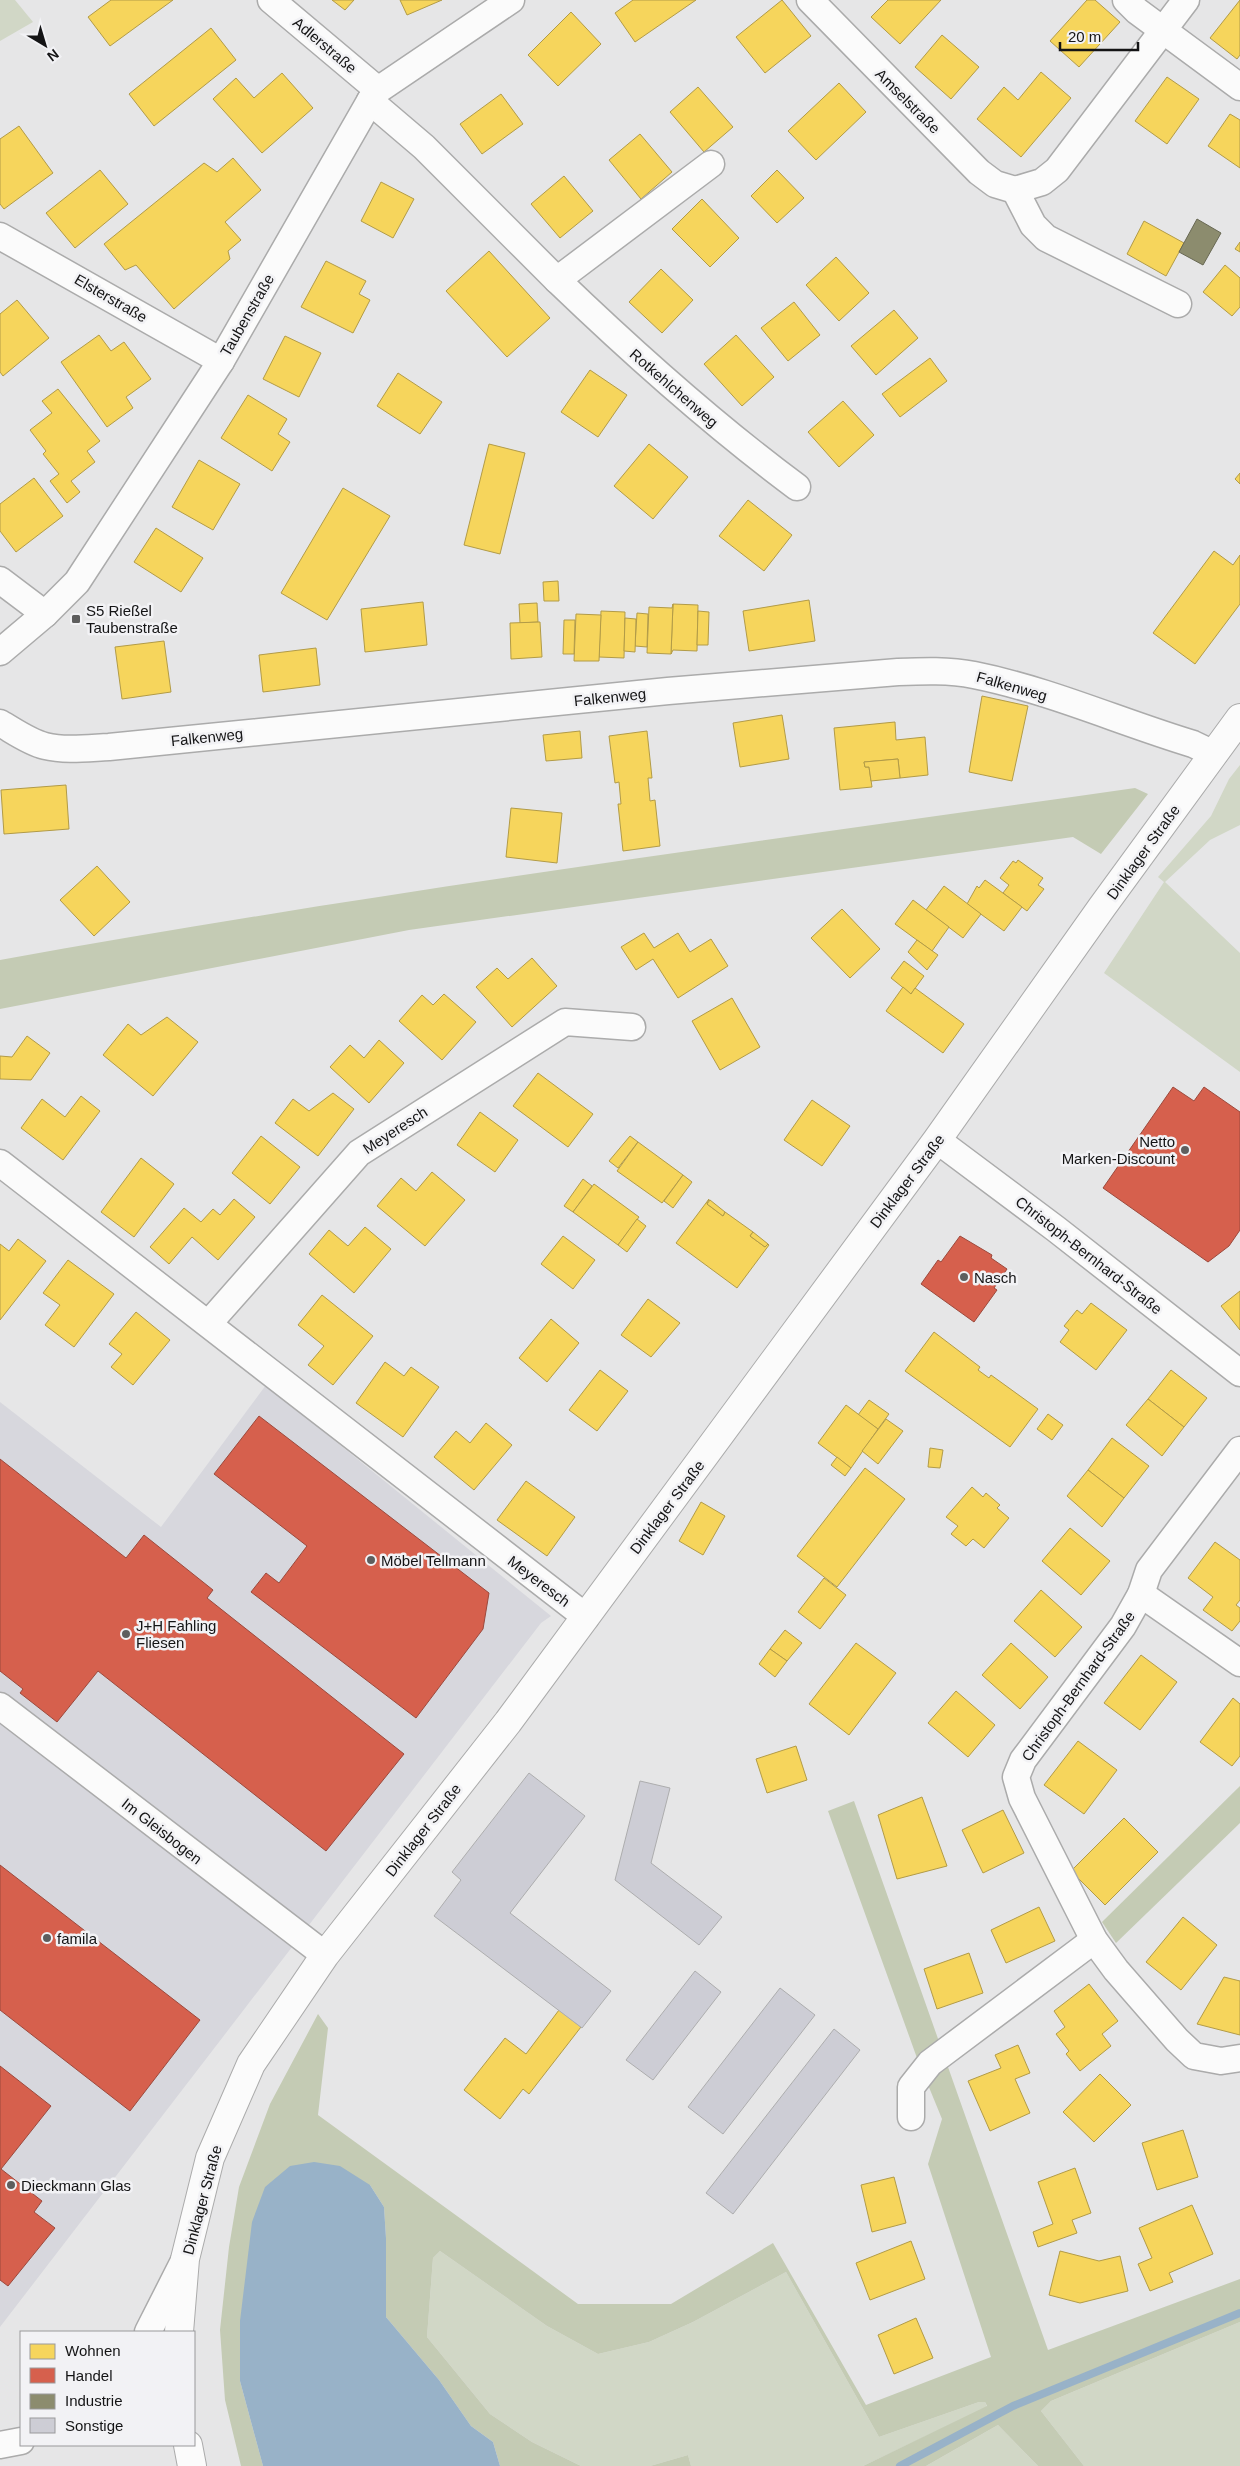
<svg xmlns="http://www.w3.org/2000/svg" width="1240" height="2466" font-family="Arial,sans-serif">
  <style>
    .built { fill: #d7d7dd }
    .green { fill: #d1d7c6 }
    .forest { fill: #c4cbb4 }
    .water { fill: #98b2c8 }
    .homes { fill: #f6d55c; stroke: #b29b47 }
    .shops { fill: #d6604d; stroke: #9c493c }
    .industry { fill: #8c8c6e; stroke: #686853 }
    .lines { fill: none; stroke-linecap: round; stroke-linejoin: round }
    .stream { stroke: #98b2c8; stroke-width: 8 }
    .building { fill: #cdcdd5; stroke: #adadae }
    .minor-casing { stroke: #ababab; stroke-width: 29 }
    .secondary-casing { stroke: #ababab; stroke-width: 30 }
    .minor { stroke: #fbfbfb; stroke-width: 26 }
    .secondary { stroke: #fbfbfb; stroke-width: 28 }
    .poi-dot { fill: #5e5e5e; stroke: #f2f2f5; stroke-width: 2 }
    .labels { text-anchor: middle; dominant-baseline: central; stroke-width: 5; stroke-linejoin: round; paint-order: stroke }
    .street-label { font-size: 15px; fill: #141415; stroke: #f2f2f5 }
    .poi-label { font-size: 15px; fill: #141415; stroke: #f2f2f5; text-anchor: start }
  </style>
  <rect width="100%" height="100%" fill="#e6e6e7"/>
  <polygon class="built" points="266,1385 551,1616 541,1623 0,2327 0,1402 161,1527"/>
  <g class="green">
    <polygon points="0,0 15,0 33,22 0,41"/>
    <polygon points="1240,765 1240,825 1210,840 1165,882 1240,953 1240,1072 1104,973 1164,882 1158,877 1211,816 1229,779"/>
    <polygon points="440,2251 547,2326 598,2354 649,2342 693,2322 786,2272 879,2437 979,2402 985,2402 987,2407 863,2466 691,2466 688,2455 650,2466 581,2466 532,2442 490,2414 427,2337 433,2258"/>
    <polygon points="1240,2322 1240,2466 1084,2466 1041,2411 1051,2401"/>
    <polygon points="998,2425 1038,2466 926,2466"/>
  </g>
  <g class="forest">
    <path d="M1135 788 1148 794 1101 854 1073 837 409 930 0 1009V960C376 892 756 842 1135 788Z"/>
    <polygon points="1240,1786 1240,1823 1116,1943 1102,1922"/>
    <polygon points="854,1801 1048,2350 1240,2279 1240,2322 1051,2401 1041,2411 1084,2466 1038,2466 998,2425 926,2466 863,2466 987,2406 985,2402 979,2402 879,2437 786,2272 693,2322 649,2342 598,2354 547,2326 440,2251 433,2258 427,2337 490,2414 532,2442 581,2466 500,2466 493,2442 471,2426 439,2380 386,2317 386,2238 384,2207 370,2185 240,2381 263,2466 241,2466 225,2400 220,2330 229,2247 239,2187 270,2104 318,2014 328,2028 318,2115 578,2304 671,2304 773,2243 866,2405 991,2357 928,2164 942,2119 917,2058 828,1811"/>
    <polygon points="688,2455 691,2466 650,2466"/>
  </g>
  <polygon class="water" points="314,2162 340,2166 370,2185 384,2207 386,2238 386,2317 439,2380 471,2426 493,2442 500,2466 263,2466 240,2381 240,2321 252,2222 265,2187 290,2166"/>
  <g class="homes">
    <polygon points="111,0 173,0 110,46 88,17"/>
    <polygon points="332,0 354,0 345,10"/>
    <polygon points="400,0 442,0 407,15"/>
    <polygon points="633,0 696,0 635,42 615,13"/>
    <polygon points="782,0 811,36 765,73 736,37"/>
    <polygon points="888,0 941,0 900,44 871,17"/>
    <polygon points="1087,0 1095,0 1120,22 1079,67 1050,41"/>
    <polygon points="1240,0 1240,55 1237,59 1210,38"/>
    <polygon points="571,12 601,44 558,86 528,55"/>
    <polygon points="211,28 236,60 154,126 129,94"/>
    <polygon points="942,35 979,67 951,99 915,67"/>
    <polygon points="1041,72 1071,98 1021,157 977,119 1004,87 1018,100"/>
    <polygon points="282,73 313,108 262,153 213,99 236,78 254,98"/>
    <polygon points="1167,77 1199,99 1167,144 1135,121"/>
    <polygon points="839,83 866,112 816,160 788,131"/>
    <polygon points="698,87 733,127 704,152 670,112"/>
    <polygon points="501,94 523,124 482,154 460,124"/>
    <polygon points="1230,114 1240,120 1240,168 1208,146"/>
    <polygon points="19,126 53,173 4,209 0,204 0,139"/>
    <polygon points="640,134 672,172 641,199 609,160"/>
    <polygon points="233,158 261,190 225,222 241,240 228,251 230,259 174,309 136,265 125,270 104,244 204,163 217,172"/>
    <polygon points="100,170 128,204 75,248 46,213"/>
    <polygon points="777,170 804,198 777,223 751,196"/>
    <polygon points="564,176 593,211 560,238 531,204"/>
    <polygon points="381,182 414,199 393,238 361,221"/>
    <polygon points="702,199 739,238 710,267 672,229"/>
    <polygon points="1144,221 1184,243 1166,276 1127,254"/>
    <polygon points="1240,242 1240,252 1235,249"/>
    <polygon points="489,251 550,318 507,357 446,291"/>
    <polygon points="836,257 869,293 839,321 806,285"/>
    <polygon points="326,261 366,281 359,294 370,300 353,333 301,307"/>
    <polygon points="1225,265 1240,278 1240,307 1232,316 1203,292"/>
    <polygon points="661,269 693,300 662,333 629,302"/>
    <polygon points="17,300 49,338 3,376 0,372 0,314"/>
    <polygon points="794,302 820,335 788,361 761,328"/>
    <polygon points="894,310 918,338 876,375 851,346"/>
    <polygon points="99,335 111,351 124,342 151,379 126,397 133,408 107,427 61,362"/>
    <polygon points="736,335 774,377 742,406 704,364"/>
    <polygon points="285,336 321,353 299,397 263,379"/>
    <polygon points="930,358 947,381 900,417 882,394"/>
    <polygon points="590,370 627,395 598,437 561,412"/>
    <polygon points="398,373 442,402 420,434 377,406"/>
    <polygon points="58,389 100,441 87,451 95,462 71,481 80,492 67,503 50,481 59,474 43,454 46,451 30,430 52,413 42,401"/>
    <polygon points="248,395 287,419 278,434 290,442 272,471 221,438"/>
    <polygon points="843,401 874,435 839,467 808,432"/>
    <polygon points="489,444 525,453 500,554 464,545"/>
    <polygon points="649,444 688,477 653,519 614,486"/>
    <polygon points="199,460 240,484 213,530 172,507"/>
    <polygon points="1240,473 1240,484 1235,479"/>
    <polygon points="34,478 63,516 16,552 0,531 0,504"/>
    <polygon points="343,488 390,516 327,620 281,593"/>
    <polygon points="748,500 792,535 764,571 719,536"/>
    <polygon points="156,528 203,558 181,592 134,562"/>
    <polygon points="1214,551 1233,565 1240,555 1240,604 1195,664 1153,633"/>
    <polygon points="558,581 559,601 544,601 543,582"/>
    <polygon points="809,600 815,641 749,651 743,611"/>
    <polygon points="423,602 427,645 365,652 361,609"/>
    <polygon points="537,603 538,622 520,623 519,604"/>
    <polygon points="673,604 698,605 697,651 673,650 671,654"/>
    <polygon points="673,604 671,654 647,653 649,607 672,608"/>
    <polygon points="601,611 625,612 624,658 599,657"/>
    <polygon points="698,611 709,612 708,645 697,645"/>
    <polygon points="637,613 648,614 647,647 635,646"/>
    <polygon points="576,614 601,615 599,661 574,661"/>
    <polygon points="625,618 636,619 635,652 624,651"/>
    <polygon points="564,620 575,620 574,654 563,654"/>
    <polygon points="540,622 542,657 511,659 510,623"/>
    <polygon points="164,641 171,692 122,699 115,647"/>
    <polygon points="316,648 320,685 263,692 259,655"/>
    <polygon points="982,696 1028,706 1012,781 969,772"/>
    <polygon points="782,715 789,759 740,767 733,723"/>
    <polygon points="895,722 896,740 925,737 928,775 900,778 898,759 864,762 865,767 869,767 872,787 840,790 834,728"/>
    <polygon points="580,731 582,758 546,761 543,735"/>
    <polygon points="647,731 652,778 648,778 650,801 655,800 660,846 623,851 618,804 621,804 619,782 615,783 609,736"/>
    <polygon points="898,759 900,778 871,781 869,767 865,767 864,762"/>
    <polygon points="66,785 69,829 4,834 1,790"/>
    <polygon points="511,808 562,813 557,863 506,857"/>
    <polygon points="1018,860 1043,878 1038,885 1044,889 1027,911 1003,893 1009,885 1000,878 1013,861 1016,863"/>
    <polygon points="97,866 130,902 94,936 60,900"/>
    <polygon points="985,880 1022,907 1004,931 967,904 977,886 979,888"/>
    <polygon points="944,886 981,914 963,938 926,910"/>
    <polygon points="913,900 949,927 932,951 895,924"/>
    <polygon points="842,909 880,949 850,978 811,938"/>
    <polygon points="644,933 654,948 678,933 690,952 711,939 728,966 678,998 653,959 636,970 621,947"/>
    <polygon points="917,940 938,955 927,970 908,952"/>
    <polygon points="532,958 557,986 512,1027 476,987 497,968 508,979"/>
    <polygon points="904,961 924,976 911,994 891,978"/>
    <polygon points="903,987 911,994 915,988 964,1024 943,1053 886,1011"/>
    <polygon points="444,994 476,1022 442,1060 399,1021 422,995 433,1005"/>
    <polygon points="732,998 760,1047 720,1070 692,1021"/>
    <polygon points="167,1017 198,1042 153,1096 103,1055 128,1024 141,1035"/>
    <polygon points="27,1036 50,1053 31,1080 0,1079 0,1056 12,1057"/>
    <polygon points="379,1040 404,1063 369,1103 330,1067 350,1045 364,1058"/>
    <polygon points="538,1073 593,1114 568,1147 513,1106"/>
    <polygon points="333,1093 354,1109 318,1156 275,1123 293,1099 309,1111"/>
    <polygon points="81,1096 100,1111 63,1160 21,1128 42,1099 65,1117"/>
    <polygon points="812,1100 850,1126 822,1166 784,1140"/>
    <polygon points="480,1112 518,1140 495,1172 457,1145"/>
    <polygon points="261,1136 300,1167 270,1204 232,1173"/>
    <polygon points="630,1136 638,1142 618,1168 609,1161"/>
    <polygon points="638,1142 683,1175 662,1203 617,1171"/>
    <polygon points="141,1158 174,1184 134,1237 101,1212"/>
    <polygon points="432,1172 465,1200 425,1246 377,1206 401,1178 416,1191"/>
    <polygon points="683,1175 692,1182 673,1208 664,1201"/>
    <polygon points="583,1179 592,1186 573,1212 564,1206"/>
    <polygon points="594,1184 639,1217 618,1245 573,1212"/>
    <polygon points="234,1199 255,1217 218,1260 192,1237 169,1264 150,1247 184,1208 201,1222 213,1209 220,1215"/>
    <polygon points="709,1199 707,1204 723,1216 725,1212 753,1232 750,1236 765,1247 768,1244 769,1245 737,1288 676,1243"/>
    <polygon points="710,1200 725,1212 723,1216 707,1204"/>
    <polygon points="637,1219 646,1226 627,1252 618,1245"/>
    <polygon points="365,1227 391,1249 354,1293 309,1254 329,1230 348,1246"/>
    <polygon points="753,1232 768,1244 765,1247 750,1236"/>
    <polygon points="563,1236 595,1260 573,1289 541,1264"/>
    <polygon points="18,1239 46,1261 0,1320 0,1244 9,1251"/>
    <polygon points="68,1260 114,1294 74,1347 45,1325 60,1305 43,1293"/>
    <polygon points="1240,1291 1240,1330 1221,1306"/>
    <polygon points="322,1295 373,1336 333,1385 308,1365 324,1346 298,1325"/>
    <polygon points="648,1299 680,1323 651,1357 621,1335"/>
    <polygon points="1091,1303 1127,1330 1096,1370 1060,1342 1069,1330 1064,1326 1077,1310 1082,1314"/>
    <polygon points="136,1312 170,1340 133,1385 111,1367 122,1354 109,1344"/>
    <polygon points="551,1319 579,1343 547,1382 519,1358"/>
    <polygon points="934,1332 980,1367 978,1370 989,1378 991,1375 1038,1409 1010,1447 905,1371"/>
    <polygon points="385,1362 404,1376 411,1367 439,1387 403,1437 356,1403"/>
    <polygon points="600,1370 628,1391 597,1431 569,1410"/>
    <polygon points="1171,1370 1207,1398 1184,1427 1148,1399"/>
    <polygon points="1148,1399 1184,1427 1162,1456 1126,1425"/>
    <polygon points="869,1400 889,1414 878,1429 858,1415"/>
    <polygon points="846,1405 878,1429 851,1468 818,1443"/>
    <polygon points="1048,1414 1063,1425 1052,1440 1037,1429"/>
    <polygon points="886,1419 903,1431 878,1464 862,1451"/>
    <polygon points="486,1423 512,1445 474,1490 434,1457 456,1431 470,1443"/>
    <polygon points="1112,1438 1149,1466 1124,1498 1088,1470"/>
    <polygon points="930,1448 943,1450 940,1468 928,1467"/>
    <polygon points="837,1457 851,1468 845,1476 831,1465"/>
    <polygon points="865,1468 905,1499 837,1587 797,1556"/>
    <polygon points="1088,1470 1124,1498 1102,1527 1067,1496"/>
    <polygon points="526,1481 575,1517 547,1556 497,1520"/>
    <polygon points="972,1487 983,1497 986,1493 1000,1505 997,1508 1009,1518 984,1548 973,1539 966,1546 951,1534 958,1526 946,1517"/>
    <polygon points="701,1502 725,1516 703,1555 679,1541"/>
    <polygon points="1070,1528 1110,1561 1081,1595 1042,1561"/>
    <polygon points="1215,1542 1240,1560 1240,1600 1236,1605 1240,1608 1240,1621 1232,1631 1203,1610 1213,1597 1188,1578"/>
    <polygon points="824,1578 846,1595 820,1629 798,1612"/>
    <polygon points="1041,1590 1082,1627 1055,1657 1014,1621"/>
    <polygon points="785,1630 802,1643 787,1661 770,1649"/>
    <polygon points="856,1643 896,1673 849,1735 809,1704"/>
    <polygon points="1011,1643 1048,1677 1020,1709 982,1675"/>
    <polygon points="770,1649 787,1661 775,1677 759,1664"/>
    <polygon points="1141,1655 1177,1682 1140,1730 1104,1703"/>
    <polygon points="956,1691 995,1725 968,1757 928,1723"/>
    <polygon points="1233,1698 1240,1704 1240,1756 1232,1766 1200,1742"/>
    <polygon points="1078,1741 1117,1770 1084,1814 1044,1785"/>
    <polygon points="796,1746 807,1780 767,1793 756,1759"/>
    <polygon points="922,1797 947,1866 897,1879 878,1815"/>
    <polygon points="1003,1810 1024,1853 983,1873 962,1830"/>
    <polygon points="1124,1818 1158,1852 1105,1905 1071,1871"/>
    <polygon points="1039,1907 1055,1941 1006,1963 991,1930"/>
    <polygon points="1183,1917 1217,1945 1181,1990 1146,1962"/>
    <polygon points="969,1953 983,1993 937,2009 924,1969"/>
    <polygon points="1224,1977 1240,1981 1240,2035 1197,2024"/>
    <polygon points="1089,1984 1118,2021 1102,2034 1111,2046 1080,2071 1066,2054 1069,2051 1056,2034 1065,2027 1054,2011"/>
    <polygon points="559,2010 581,2027 529,2094 523,2089 500,2119 464,2090 505,2038 526,2054"/>
    <polygon points="1018,2045 1030,2073 1015,2079 1030,2113 990,2131 968,2081 1001,2068 995,2055"/>
    <polygon points="1100,2074 1131,2105 1094,2142 1063,2112"/>
    <polygon points="1183,2130 1198,2177 1157,2190 1142,2143"/>
    <polygon points="1075,2168 1091,2213 1072,2220 1077,2233 1038,2247 1033,2232 1053,2224 1038,2182"/>
    <polygon points="894,2177 906,2223 872,2232 861,2185"/>
    <polygon points="1192,2205 1213,2254 1169,2273 1173,2282 1150,2291 1138,2264 1152,2258 1139,2228"/>
    <polygon points="911,2241 925,2279 870,2300 856,2263"/>
    <polygon points="1060,2251 1099,2261 1120,2256 1128,2291 1080,2303 1049,2295"/>
    <polygon points="916,2318 933,2358 894,2374 878,2335"/>
  </g>
  <g class="shops">
    <polygon points="1173,1087 1194,1101 1204,1087 1240,1112 1240,1230 1229,1246 1208,1262 1103,1188"/>
    <polygon points="960,1236 992,1255 991,1258 1007,1269 994,1288 997,1290 974,1322 921,1284 938,1260 941,1262"/>
    <polygon points="259,1416 489,1593 483,1629 416,1718 251,1592 266,1573 279,1583 307,1546 214,1474"/>
    <polygon points="0,1459 126,1558 144,1535 213,1590 207,1598 404,1754 326,1851 98,1671 57,1722 20,1693 23,1689 0,1671"/>
    <polygon points="0,1865 200,2020 130,2111 0,2010"/>
    <polygon points="0,2066 51,2106 1,2169 42,2201 34,2212 55,2228 8,2286 0,2280"/>
  </g>
  <polygon class="industry" points="1197,219 1221,233 1203,265 1179,252"/>
  <g class="lines">
    <polyline class="stream" points="900,2466 1013,2406 1240,2313"/>
  </g>
  <g class="building">
    <polygon points="529,1773 585,1816 510,1913 611,1991 582,2028 434,1916 461,1880 452,1872"/>
    <polygon points="640,1781 670,1788 651,1863 722,1917 699,1945 615,1880"/>
    <polygon points="695,1971 721,1992 653,2080 626,2060"/>
    <polygon points="780,1988 815,2015 723,2134 688,2107"/>
    <polygon points="834,2029 860,2050 733,2214 706,2193"/>
  </g>
  <g class="lines">
    <g class="minor-casing">
      <g id="minor">
        <polyline points="271,0 378,90"/>
        <polyline points="810,0 979,172 995,184 1015,190 1033,225 1046,238 1178,304"/>
        <polyline points="1126,0 1137,11 1240,87"/>
        <polyline points="370,101 424,147 557,280 711,164"/>
        <polyline points="1015,190 1042,182 1057,170 1186,0"/>
        <polyline points="0,236 221,361"/>
        <path d="M557 280C634 354 712 424 797 487"/>
        <polyline points="0,580 45,614"/>
        <polyline points="0,652 45,614 77,582 221,361 370,101 378,90 511,0"/>
        <path d="M0 723C14 731 29 742 45 746 65 751 88 748 109 747L668 691 898 672C923 671 949 670 974 675 1049 690 1120 722 1193 744L1214 754"/>
        <polyline points="937,1140 1056,1229 1240,1373"/>
        <polyline points="0,1163 586,1617"/>
        <polyline points="209,1323 359,1153 565,1022 632,1027"/>
        <polyline points="1240,1450 1149,1570 1141,1594 1123,1626 1023,1760 1016,1777 1022,1798 1094,1940 1116,1970 1177,2040 1194,2056 1221,2061 1240,2058"/>
        <polyline points="1141,1594 1240,1663"/>
        <polyline points="0,1706 325,1955"/>
        <polyline points="911,2117 911,2087 930,2063 1094,1940"/>
        <polyline points="148,2332 185,2259"/>
        <polyline points="0,2445 21,2441"/>
      </g>
    </g>
    <g class="secondary-casing">
      <g id="secondary">
        <polyline points="179,2332 185,2259 210,2158 251,2064 325,1955 508,1722 937,1140 1102,907 1240,718"/>
        <polyline points="188,2445 192,2466"/>
      </g>
    </g>
    <use href="#minor" class="minor"/>
    <use href="#secondary" class="secondary"/>
  </g>
  <g class="poi-dot">
    <rect x="71" y="614" width="10" height="10" rx="2.5"/>
    <circle cx="1185" cy="1150" r="5"/>
    <circle cx="964" cy="1277" r="5"/>
    <circle cx="371" cy="1560" r="5"/>
    <circle cx="126" cy="1634" r="5"/>
    <circle cx="47" cy="1938" r="5"/>
    <circle cx="11" cy="2185" r="5"/>
  </g>
  <g class="labels">
    <g class="street-label">
      <text transform="translate(325 45) rotate(40)">Adlerstraße</text>
      <text transform="translate(908 101) rotate(45)">Amselstraße</text>
      <text transform="translate(111 298) rotate(30)">Elsterstraße</text>
      <text transform="translate(247 315) rotate(-60)">Taubenstraße</text>
      <text transform="translate(674 388) rotate(41)">Rotkehlchenweg</text>
      <text transform="translate(1012 686) rotate(16)">Falkenweg</text>
      <text transform="translate(610 697) rotate(-6)">Falkenweg</text>
      <text transform="translate(207 737) rotate(-6)">Falkenweg</text>
      <text transform="translate(1143 852) rotate(-54)">Dinklager Straße</text>
      <text transform="translate(395 1130) rotate(-33)">Meyeresch</text>
      <text transform="translate(907 1181) rotate(-53)">Dinklager Straße</text>
      <text transform="translate(1089 1255) rotate(38)">Christoph-Bernhard-Straße</text>
      <text transform="translate(667 1507) rotate(-53)">Dinklager Straße</text>
      <text transform="translate(539 1581) rotate(37)">Meyeresch</text>
      <text transform="translate(1078 1686) rotate(-54)">Christoph-Bernhard-Straße</text>
      <text transform="translate(423 1830) rotate(-52)">Dinklager Straße</text>
      <text transform="translate(162 1831) rotate(38)">Im Gleisbogen</text>
      <text transform="translate(202 2200) rotate(-75)">Dinklager Straße</text>
    </g>
    <g class="poi-label">
      <text x="86" y="610">S5 Rießel<tspan x="86" dy="17">Taubenstraße</tspan></text>
      <text x="1175" y="1141" text-anchor="end">Netto<tspan x="1175" dy="17">Marken-Discount</tspan></text>
      <text x="974" y="1277">Nasch</text>
      <text x="381" y="1560">Möbel Tellmann</text>
      <text x="136" y="1625">J+H Fahling<tspan x="136" dy="17">Fliesen</tspan></text>
      <text x="57" y="1938">famila</text>
      <text x="21" y="2185">Dieckmann Glas</text>
    </g>
  </g>
  <rect x="20" y="2331" width="175" height="115" fill="#f2f2f5" stroke="#99999b"/>
  <rect x="30" y="2344" width="25" height="15" fill="#f6d55c" stroke="#99999b"/>
  <text x="65" y="2356" font-size="15" fill="#141415">Wohnen</text>
  <rect x="30" y="2368" width="25" height="15" fill="#d6604d" stroke="#99999b"/>
  <text x="65" y="2381" font-size="15" fill="#141415">Handel</text>
  <rect x="30" y="2394" width="25" height="15" fill="#8c8c6e" stroke="#99999b"/>
  <text x="65" y="2406" font-size="15" fill="#141415">Industrie</text>
  <rect x="30" y="2418" width="25" height="15" fill="#cdcdd5" stroke="#99999b"/>
  <text x="65" y="2431" font-size="15" fill="#141415">Sonstige</text>
  <g transform="translate(45 45) rotate(142)" stroke="#f2f2f5" stroke-width="4" paint-order="stroke">
  <path d="M0-4L9 19L0 12L-9 19Z" fill="#141415"/>
  <text y="-8" font-size="14" font-weight="bold" text-anchor="middle" fill="#141415">N</text>
  </g>
  <path d="M1060 42v8h78v-8" fill="none" stroke="#141415" stroke-width="2.5"/>
  <text x="1068" y="42" font-size="15" fill="#141415" stroke="#f2f2f5" stroke-width="4" paint-order="stroke">20 m</text>
</svg>
